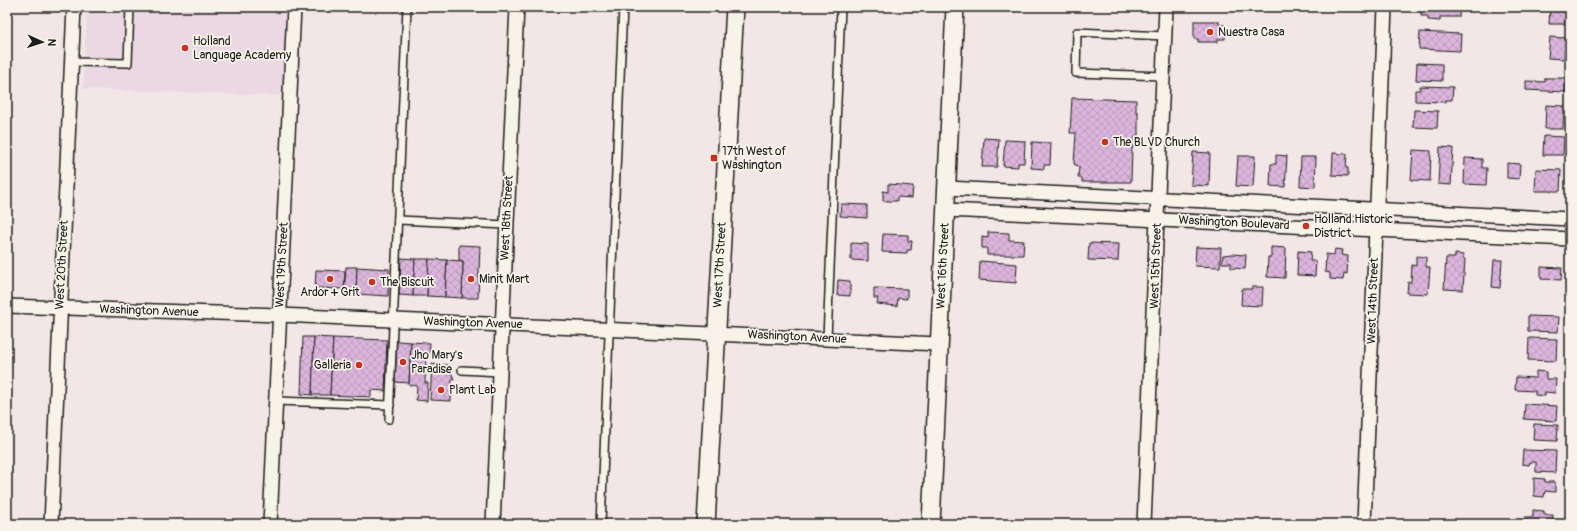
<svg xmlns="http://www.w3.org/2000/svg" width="1577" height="531" font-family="Pangolin,sans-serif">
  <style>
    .built { fill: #ebd8e3 }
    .building { fill: url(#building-cross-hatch); stroke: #1c1c1c }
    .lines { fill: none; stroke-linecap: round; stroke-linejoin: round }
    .service-casing { stroke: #1c1c1c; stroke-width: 10 }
    .minor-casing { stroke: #1c1c1c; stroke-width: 16 }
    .tertiary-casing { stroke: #1c1c1c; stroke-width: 20 }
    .service { stroke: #f7f3e8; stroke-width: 7 }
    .minor { stroke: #f7f3e8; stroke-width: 13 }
    .tertiary { stroke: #f7f3e8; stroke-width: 17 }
    .poi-dot { fill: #c8321e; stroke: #f7f3e8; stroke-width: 1.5 }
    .labels { text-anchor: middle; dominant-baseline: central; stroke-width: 3.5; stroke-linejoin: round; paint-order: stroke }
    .poi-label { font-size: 12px; fill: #1c1c1c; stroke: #f7f3e8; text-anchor: start }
    .street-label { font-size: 12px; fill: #1c1c1c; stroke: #f7f3e8 }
  </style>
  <defs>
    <pattern id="building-cross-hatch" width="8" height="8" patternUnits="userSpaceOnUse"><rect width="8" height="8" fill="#dcb5dd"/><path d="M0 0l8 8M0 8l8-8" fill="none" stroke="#bc9bbd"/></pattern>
  </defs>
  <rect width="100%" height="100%" fill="#f2e7e6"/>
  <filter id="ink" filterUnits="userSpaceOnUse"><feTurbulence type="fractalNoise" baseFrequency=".025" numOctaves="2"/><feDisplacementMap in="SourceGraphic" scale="8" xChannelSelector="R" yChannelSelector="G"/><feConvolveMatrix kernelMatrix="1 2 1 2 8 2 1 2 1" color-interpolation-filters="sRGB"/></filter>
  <g filter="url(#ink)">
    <polygon class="built" points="87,7 287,7 283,96 83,89"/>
    <g class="building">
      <polygon points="1421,7 1460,7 1459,17 1440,17 1440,21 1428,20 1428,16 1421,16"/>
      <polygon points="1550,7 1566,7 1565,24 1549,24"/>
      <polygon points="1194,21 1219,21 1219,25 1225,25 1225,39 1218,39 1218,42 1198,42 1198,39 1194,39"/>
      <polygon points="1420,32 1461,34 1460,51 1419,49"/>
      <polygon points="1550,37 1566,38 1564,59 1548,58"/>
      <polygon points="1417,63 1442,64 1442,81 1416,80"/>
      <polygon points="1545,78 1567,78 1566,92 1526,90 1526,81 1545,82"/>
      <polygon points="1420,86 1453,87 1452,100 1445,100 1445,102 1415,101 1415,90 1420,90"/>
      <polygon points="1072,98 1136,100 1136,112 1138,112 1138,137 1135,137 1134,147 1132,147 1131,182 1082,182 1082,178 1078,178 1079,167 1074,164 1076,133 1070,133"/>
      <polygon points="1546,105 1564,106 1563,129 1545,129"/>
      <polygon points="1414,110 1438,111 1437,128 1413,127"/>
      <polygon points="1544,136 1564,137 1563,155 1543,155"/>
      <polygon points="984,138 999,139 997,167 982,167"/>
      <polygon points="1005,140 1025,141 1024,163 1018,163 1018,167 1003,166"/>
      <polygon points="1032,142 1051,143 1050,165 1044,165 1044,169 1031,168"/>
      <polygon points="1440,147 1453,148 1451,185 1438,184"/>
      <polygon points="1413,150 1431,151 1430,181 1411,180"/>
      <polygon points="1193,152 1210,153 1209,186 1191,185"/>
      <polygon points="1333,153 1347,154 1346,168 1348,168 1348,176 1332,175"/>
      <polygon points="1276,155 1287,156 1285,187 1270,186 1271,164 1276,164"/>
      <polygon points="1238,156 1255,156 1253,187 1236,186"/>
      <polygon points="1301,157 1316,157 1315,187 1300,186"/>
      <polygon points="1465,158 1482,159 1482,168 1487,168 1486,185 1464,184"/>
      <polygon points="1507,163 1520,164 1519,179 1507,178"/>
      <polygon points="1536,169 1561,170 1560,191 1535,191"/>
      <polygon points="888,184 913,186 912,198 897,197 897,201 883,201 883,191 888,192"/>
      <polygon points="841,204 867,205 867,218 840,216"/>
      <polygon points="988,232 1009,233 1009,240 1024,241 1023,255 987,255 987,248 982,248 982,237 988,238"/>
      <polygon points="883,234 908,235 908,241 912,241 911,250 907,250 907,253 882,252"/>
      <polygon points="851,243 868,244 868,261 851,260"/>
      <polygon points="1089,243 1119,244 1118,261 1088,260"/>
      <polygon points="459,245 480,246 478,298 462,298 463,261 459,260"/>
      <polygon points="1196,247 1221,248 1220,267 1195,266"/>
      <polygon points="1271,247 1286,248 1285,278 1267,277 1268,257 1271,257"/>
      <polygon points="1335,249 1342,250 1341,255 1348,256 1347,274 1344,273 1343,280 1330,279 1330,273 1325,272 1326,254 1334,255"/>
      <polygon points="1298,251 1311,252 1310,261 1316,261 1315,276 1297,275"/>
      <polygon points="1232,254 1246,255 1245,269 1231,268 1231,263 1222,263 1223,255"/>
      <polygon points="1455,254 1463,255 1463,259 1465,259 1463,290 1444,289 1446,258 1455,258"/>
      <polygon points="1416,256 1426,257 1426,267 1430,267 1428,294 1407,293 1408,282 1411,282 1412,265 1416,266"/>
      <polygon points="401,258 415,259 413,296 399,295"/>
      <polygon points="415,259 429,259 427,296 413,296"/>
      <polygon points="429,259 447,260 445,297 427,296"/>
      <polygon points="447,260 463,261 462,298 445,297"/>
      <polygon points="1494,260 1502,260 1500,288 1492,287"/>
      <polygon points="980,261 1017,264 1016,283 979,280"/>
      <polygon points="346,267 357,267 356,294 344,294"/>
      <polygon points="357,267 389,269 388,296 356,294"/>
      <polygon points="1541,267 1562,268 1561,280 1541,279"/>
      <polygon points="316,270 345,271 344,289 315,288"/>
      <polygon points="838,280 850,281 850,296 837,295"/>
      <polygon points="1252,287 1263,287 1262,306 1241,305 1242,289 1252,289"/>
      <polygon points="874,288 907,289 907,299 898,298 897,306 877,304 878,298 874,298"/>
      <polygon points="1528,316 1559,317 1558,332 1528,331"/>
      <polygon points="303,337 314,337 312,395 301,394"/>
      <polygon points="314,337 333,338 330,395 312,395"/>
      <polygon points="333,338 387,340 385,391 371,390 371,397 330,395"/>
      <polygon points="1529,338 1557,339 1556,361 1528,360"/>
      <polygon points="397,341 411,342 409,383 395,382"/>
      <polygon points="411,342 430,343 429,357 426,357 425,383 428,383 427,401 416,400 417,386 409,385"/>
      <polygon points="432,364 448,365 454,379 452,379 451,401 430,400"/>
      <polygon points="1536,371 1546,372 1546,379 1556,379 1555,393 1545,392 1545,396 1535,395 1535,391 1515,390 1516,377 1536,378"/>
      <polygon points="1525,404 1557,406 1556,421 1524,419"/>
      <polygon points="1534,424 1558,425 1557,441 1533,440"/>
      <polygon points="1523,450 1556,451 1555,473 1536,472 1536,462 1530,462 1529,465 1522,464"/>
      <polygon points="1534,478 1545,479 1545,482 1555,482 1555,492 1545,491 1544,497 1534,496"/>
      <polygon points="1533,510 1544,511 1544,515 1553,515 1553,524 1524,524 1525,517 1533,517"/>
    </g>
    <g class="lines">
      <g class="service-casing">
        <g id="service">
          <polyline points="71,62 128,63 130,7"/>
          <polyline points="1164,76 1076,73 1077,32 1165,36"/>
          <polyline points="398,220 507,225"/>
          <polyline points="827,339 841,7"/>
          <polyline points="462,370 500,372"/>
          <polyline points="276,401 390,405"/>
          <polyline points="389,419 407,7"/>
          <polyline points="601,524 623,7"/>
        </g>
      </g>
      <g class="minor-casing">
        <g id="minor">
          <polyline points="947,188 1570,219"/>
          <polyline points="946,210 1570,239"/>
          <polyline points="7,306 279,315 939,344"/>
          <polyline points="51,524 74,7"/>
          <polyline points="270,524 294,7"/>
          <polyline points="493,524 517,7"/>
          <polyline points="1144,524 1166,7"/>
          <polyline points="1364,524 1385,7"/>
        </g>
      </g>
      <g class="tertiary-casing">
        <g id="tertiary">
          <polyline points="706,524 735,7"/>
          <polyline points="931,524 955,7"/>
        </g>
      </g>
      <use href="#service" class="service"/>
      <use href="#minor" class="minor"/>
      <use href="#tertiary" class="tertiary"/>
    </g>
  </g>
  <g class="poi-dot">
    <circle cx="1210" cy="32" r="4"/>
    <circle cx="185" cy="48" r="4"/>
    <circle cx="1105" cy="142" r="4"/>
    <rect x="710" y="154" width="8" height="8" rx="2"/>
    <circle cx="1306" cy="226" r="4"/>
    <circle cx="330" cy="279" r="4"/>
    <circle cx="471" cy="279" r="4"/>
    <circle cx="372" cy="282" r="4"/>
    <circle cx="403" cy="362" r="4"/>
    <circle cx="359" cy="365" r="4"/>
    <circle cx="441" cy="390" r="4"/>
  </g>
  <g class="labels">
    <g class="poi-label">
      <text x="1218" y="32">Nuestra Casa</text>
      <text x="193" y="41">Holland<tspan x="193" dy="14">Language Academy</tspan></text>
      <text x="1113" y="142">The BLVD Church</text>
      <text x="722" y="151">17th West of<tspan x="722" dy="14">Washington</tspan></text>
      <text x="1314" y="219">Holland Historic<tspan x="1314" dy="14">District</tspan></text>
      <text x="479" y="279">Minit Mart</text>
      <text x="380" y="282">The Biscuit</text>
      <text x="330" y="292" text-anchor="middle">Ardor + Grit</text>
      <text x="411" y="355">Jho Mary's<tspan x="411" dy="14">Paradise</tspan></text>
      <text x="351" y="365" text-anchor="end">Galleria</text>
      <text x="449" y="390">Plant Lab</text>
    </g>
    <g class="street-label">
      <text transform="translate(507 218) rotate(-87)">West 18th Street</text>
      <text transform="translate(1234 223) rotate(3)">Washington Boulevard</text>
      <text transform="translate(62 265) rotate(-87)">West 20th Street</text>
      <text transform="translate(282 265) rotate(-87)">West 19th Street</text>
      <text transform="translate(720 265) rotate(-87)">West 17th Street</text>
      <text transform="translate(943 266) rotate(-87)">West 16th Street</text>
      <text transform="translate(1156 266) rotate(-88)">West 15th Street</text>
      <text transform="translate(1373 301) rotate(-88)">West 14th Street</text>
      <text transform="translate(149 311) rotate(2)">Washington Avenue</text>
      <text transform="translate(473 323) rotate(2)">Washington Avenue</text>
      <text transform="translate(797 337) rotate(3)">Washington Avenue</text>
    </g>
  </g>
  <rect width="1577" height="531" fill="none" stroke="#f7f3e8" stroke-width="24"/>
  <rect x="12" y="12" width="1553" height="507" fill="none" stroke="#1c1c1c" stroke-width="1.5" filter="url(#ink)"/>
  <g transform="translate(42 42) rotate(93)" stroke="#f7f3e8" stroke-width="3" paint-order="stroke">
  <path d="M0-3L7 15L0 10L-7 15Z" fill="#1c1c1c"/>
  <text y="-6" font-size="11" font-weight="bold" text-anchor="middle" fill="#1c1c1c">N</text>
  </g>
</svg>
